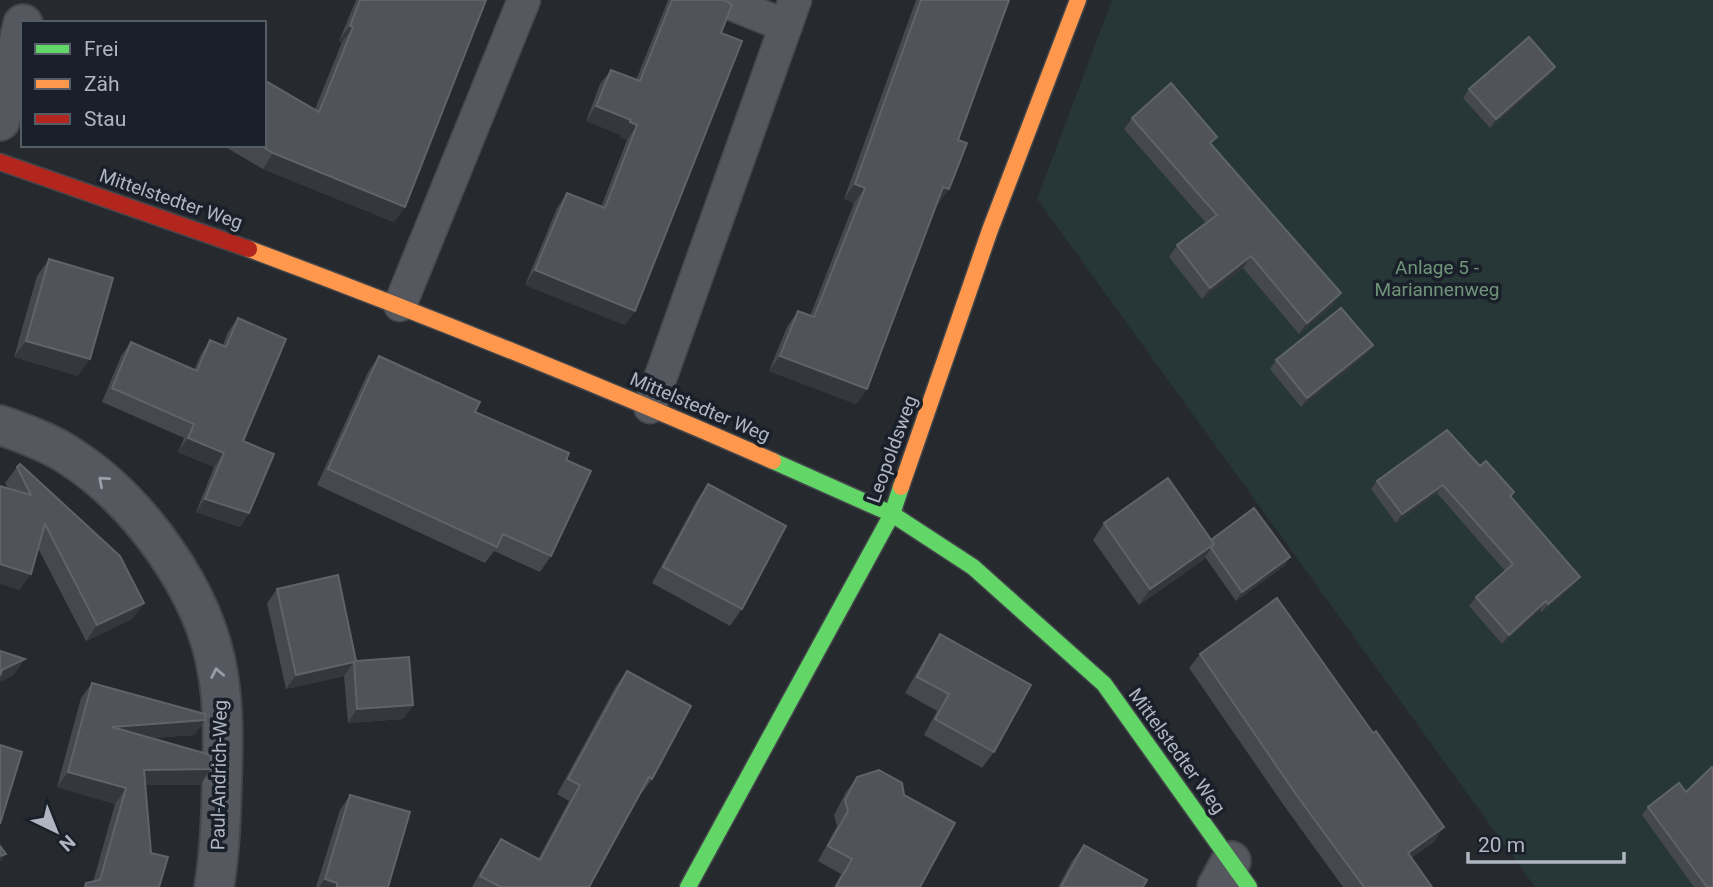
<svg xmlns="http://www.w3.org/2000/svg" width="1713" height="887" font-family="Roboto,sans-serif">
  <style>
    .green { fill: #273637 }
    .lines { fill: none; stroke-linecap: round; stroke-linejoin: round }
    .lane-casing { stroke: #43464a; stroke-width: 35 }
    .street-casing { stroke: #43464a; stroke-width: 42 }
    .fast-casing { stroke: #43464a; stroke-width: 19 }
    .slow-casing { stroke: #43464a; stroke-width: 19 }
    .jam-casing { stroke: #43464a; stroke-width: 19 }
    .lane { stroke: #55585e; stroke-width: 32 }
    .street { stroke: #55585e; stroke-width: 38 }
    .fast { stroke: #63d668; stroke-width: 16 }
    .slow { stroke: #ff974d; stroke-width: 16 }
    .jam { stroke: #b3261e; stroke-width: 16 }
    .wall { fill: #45484d }
    .shaded-wall { fill: #34373c }
    .building { fill: #505459; stroke: #5f636a; stroke-width: 2 }
    .oneway { stroke: #989ea8 }
    .labels { text-anchor: middle; dominant-baseline: central; stroke-width: 7; stroke-linejoin: round; paint-order: stroke }
    .street-label { font-size: 19px; fill: #afb6c1; stroke: #1a2029 }
    .park-label { font-size: 19px; fill: #709479; stroke: #1a2029 }
  </style>
  <rect width="100%" height="100%" fill="#262a2f"/>
  <polygon class="green" points="1112,0 1713,0 1713,887 1535,887 1037,199"/>
  <g class="lines">
    <g class="lane-casing">
      <g id="lane">
        <polyline points="722,0 786,26"/>
        <polyline points="400,305 524,0"/>
        <polyline points="650,407 795,0"/>
      </g>
    </g>
    <g class="street-casing">
      <g id="street">
        <polyline points="0,121 23,24"/>
        <path d="M0 425C23 433 48 442 68 455 139 500 205 591 218 674 224 710 223 745 222 781 221 816 220 853 214 887"/>
        <polyline points="1217,887 1231,861"/>
      </g>
    </g>
    <g class="fast-casing">
      <g id="fast">
        <polyline points="773,461 892,514 973,567 1104,684 1249,887"/>
        <polyline points="688,887 892,514 901,487"/>
      </g>
    </g>
    <g class="slow-casing">
      <g id="slow">
        <path d="M249 249C426 315 600 385 773 461"/>
        <polyline points="901,487 990,230 1078,0"/>
      </g>
    </g>
    <g class="jam-casing">
      <polyline id="jam" points="0,162 249,249"/>
    </g>
    <use href="#lane" class="lane"/>
    <use href="#street" class="street"/>
    <use href="#fast" class="fast"/>
    <use href="#slow" class="slow"/>
    <use href="#jam" class="jam"/>
  </g>
  <g class="wall">
    <polygon points="356,0 486,0 405,207 394,222 263,169 222,145 264,145 315,109 342,42 339,41"/>
    <polygon points="668,0 724,0 721,33 635,311 625,325 525,285 557,208 567,193 601,207 627,140 620,137 621,135 586,121 600,84 611,70 636,80"/>
    <polygon points="916,0 1009,0 958,140 949,189 938,204 936,204 867,389 856,404 769,371 787,327 798,311 810,316 854,203 844,199"/>
    <polygon points="1549,76 1490,128 1463,98 1469,89"/>
    <polygon points="1132,118 1211,145 1341,293 1333,305 1299,334 1243,268 1202,299 1169,257 1177,245 1206,223 1124,129"/>
    <polygon points="49,259 78,376 14,357 37,276"/>
    <polygon points="238,318 243,441 249,513 240,527 196,512 214,467 178,452 184,438 102,402 121,356 131,342 194,370 201,354 210,340 223,345 228,332"/>
    <polygon points="1367,354 1301,407 1270,369 1276,360"/>
    <polygon points="379,356 475,412 566,460 551,556 540,572 494,551 485,563 317,485 368,372"/>
    <polygon points="1480,466 1511,497 1574,585 1542,612 1540,610 1502,644 1469,606 1476,597 1505,571 1437,493 1396,523 1371,489 1377,481"/>
    <polygon points="17,467 144,603 132,619 86,641 38,548 31,574 19,590 8,488 5,483"/>
    <polygon points="708,484 742,609 730,626 652,583 697,500"/>
    <polygon points="1104,523 1211,540 1290,557 1284,566 1236,601 1205,557 1203,560 1139,605 1093,540"/>
    <polygon points="277,589 356,661 413,705 403,719 348,723 344,676 286,689 267,603"/>
    <polygon points="940,634 994,752 982,768 924,735 937,711 905,693 929,651"/>
    <polygon points="1200,654 1373,733 1444,827 1434,842 1411,858 1432,887 1343,887 1285,807 1189,668"/>
    <polygon points="627,671 652,779 641,794 640,794 589,887 472,887 490,855 501,839 538,859 569,801 557,794 616,686"/>
    <polygon points="92,683 205,720 194,735 153,738 200,785 145,785 151,853 159,887 84,887 86,883 93,882 115,804 57,787 81,698"/>
    <polygon points="857,777 904,795 920,887 834,887 841,874 818,861 837,826 834,815 846,792"/>
    <polygon points="1686,792 1713,887 1694,887 1642,815 1648,807"/>
    <polygon points="350,795 388,887 316,887 340,810"/>
    <polygon points="1084,845 1143,887 1058,887 1072,861"/>
  </g>
  <g class="shaded-wall">
    <polygon points="350,26 353,27 342,42 339,41"/>
    <polygon points="1555,67 1549,76 1490,128 1496,119"/>
    <polygon points="596,106 631,120 621,135 586,121"/>
    <polygon points="630,122 637,125 627,140 620,137"/>
    <polygon points="273,153 405,207 394,222 263,169"/>
    <polygon points="855,184 865,188 854,203 844,199"/>
    <polygon points="943,187 949,189 938,204 932,202"/>
    <polygon points="1251,256 1243,268 1202,299 1210,288"/>
    <polygon points="535,270 635,311 625,325 525,285"/>
    <polygon points="1341,293 1333,305 1299,334 1307,323"/>
    <polygon points="26,341 90,359 78,376 14,357"/>
    <polygon points="1373,345 1367,354 1301,407 1307,398"/>
    <polygon points="780,356 867,389 856,404 769,371"/>
    <polygon points="188,438 224,453 214,467 178,452"/>
    <polygon points="1443,485 1437,493 1396,523 1402,514"/>
    <polygon points="205,499 249,513 240,527 196,512"/>
    <polygon points="1214,544 1203,560 1139,605 1150,589"/>
    <polygon points="1290,557 1284,566 1236,601 1242,592"/>
    <polygon points="0,564 31,574 19,590 0,584"/>
    <polygon points="1580,577 1574,585 1542,612 1548,604"/>
    <polygon points="1546,601 1540,610 1502,644 1509,635"/>
    <polygon points="144,603 132,619 86,641 97,625"/>
    <polygon points="25,659 14,675 0,682 0,673 2,670"/>
    <polygon points="354,662 344,676 286,689 296,675"/>
    <polygon points="413,705 403,719 348,723 357,709"/>
    <polygon points="205,720 194,735 101,742 112,727"/>
    <polygon points="211,769 200,785 133,785 144,770"/>
    <polygon points="68,772 126,788 115,804 57,787"/>
    <polygon points="1444,827 1434,842 1397,868 1408,853"/>
    <polygon points="6,854 0,862 0,856"/>
    <polygon points="325,879 337,883 335,887 319,887"/>
  </g>
  <g class="building">
    <polygon points="360,0 486,0 405,207 273,153 260,145 264,145 264,80 319,112 353,27 350,26"/>
    <polygon points="672,0 724,0 732,5 721,33 742,41 635,311 535,270 567,193 605,208 637,125 630,122 631,120 596,106 611,70 640,81"/>
    <polygon points="921,0 1009,0 958,140 967,143 949,189 943,187 867,389 780,356 798,311 814,317 865,188 855,184"/>
    <polygon points="1529,37 1555,67 1496,119 1469,89"/>
    <polygon points="1171,83 1217,137 1210,143 1341,293 1307,323 1251,256 1210,288 1177,245 1217,215 1132,118"/>
    <polygon points="49,259 113,278 90,359 26,341"/>
    <polygon points="1341,308 1373,345 1307,398 1276,360"/>
    <polygon points="238,318 286,339 243,441 274,454 249,513 205,499 224,453 188,438 194,424 112,388 131,342 197,371 210,340 226,347"/>
    <polygon points="379,356 480,402 475,412 569,453 566,460 591,471 551,556 503,534 497,547 328,469"/>
    <polygon points="1447,430 1480,466 1486,461 1514,492 1510,496 1580,577 1548,604 1546,601 1509,635 1476,597 1513,564 1443,485 1402,514 1377,481"/>
    <polygon points="20,464 120,556 144,603 97,625 45,524 31,574 0,564 0,486 31,495 17,467"/>
    <polygon points="1168,478 1214,544 1150,589 1104,523"/>
    <polygon points="708,484 786,526 742,609 663,567"/>
    <polygon points="1254,508 1290,557 1242,592 1211,548 1214,544 1211,540"/>
    <polygon points="338,575 356,661 409,657 413,705 357,709 354,662 296,675 277,589"/>
    <polygon points="1277,598 1373,733 1376,731 1444,827 1408,853 1432,887 1364,887 1295,793 1200,654"/>
    <polygon points="940,634 1031,685 994,752 935,719 949,694 917,677"/>
    <polygon points="0,651 25,659 2,670 0,676"/>
    <polygon points="627,671 691,706 652,779 649,777 589,887 501,887 480,876 501,839 540,860 580,785 568,779"/>
    <polygon points="92,683 205,714 205,720 112,727 211,755 211,769 144,770 151,853 168,857 159,887 85,887 86,883 100,880 126,788 68,772"/>
    <polygon points="0,745 22,752 0,824"/>
    <polygon points="1712,767 1713,768 1713,887 1707,887 1648,807 1679,783 1686,792"/>
    <polygon points="879,770 902,783 904,795 955,823 920,887 836,887 852,859 828,846 848,811 845,800 857,777"/>
    <polygon points="350,795 410,812 388,887 337,887 337,883 325,879"/>
    <polygon points="1084,845 1147,880 1143,887 1061,887"/>
    <polygon points="0,846 6,854 0,856"/>
  </g>
  <defs><path id="oneway-chevron" d="M-2-3.5L2.5 0L-2 3.5" fill="none" stroke-width="1.6" stroke-linecap="round" stroke-linejoin="round" transform="scale(1.75)"/></defs>
  <g class="oneway">
    <use href="#oneway-chevron" transform="translate(103 481) rotate(-139)"/>
    <use href="#oneway-chevron" transform="translate(217 673) rotate(-101)"/>
  </g>
  <g class="labels">
    <g class="street-label">
      <text transform="translate(171 199) rotate(19)">Mittelstedter Weg</text>
      <text transform="translate(700 407) rotate(23)">Mittelstedter Weg</text>
      <text transform="translate(892 449) rotate(-70)">Leopoldsweg</text>
      <text transform="translate(1177 751) rotate(54)">Mittelstedter Weg</text>
      <text transform="translate(219 775) rotate(-89)">Paul-Andrich-Weg</text>
    </g>
    <g class="park-label">
      <text x="1437" y="267">Anlage 5 -<tspan x="1437" dy="22">Mariannenweg</tspan></text>
    </g>
  </g>
  <rect x="21" y="21" width="245" height="126" fill="#1a2029" stroke="#565c66" stroke-width="2"/>
  <rect x="35" y="44" width="35" height="10" fill="#63d668" stroke="#565c66" stroke-width="2"/>
  <text x="84" y="56" font-size="21" fill="#afb6c1">Frei</text>
  <rect x="35" y="79" width="35" height="10" fill="#ff974d" stroke="#565c66" stroke-width="2"/>
  <text x="84" y="91" font-size="21" fill="#afb6c1">Zäh</text>
  <rect x="35" y="114" width="35" height="10" fill="#b3261e" stroke="#565c66" stroke-width="2"/>
  <text x="84" y="126" font-size="21" fill="#afb6c1">Stau</text>
  <g transform="translate(56 831) rotate(137)" stroke="#1a2029" stroke-width="5" paint-order="stroke">
  <path d="M0-5L12 26L0 18L-12 26Z" fill="#afb6c1"/>
  <text y="-10" font-size="19" font-weight="bold" text-anchor="middle" fill="#afb6c1">N</text>
  </g>
  <path d="M1468 852v10h156v-10" fill="none" stroke="#afb6c1" stroke-width="3.5"/>
  <text x="1478" y="852" font-size="21" fill="#afb6c1" stroke="#1a2029" stroke-width="5" paint-order="stroke">20 m</text>
</svg>
